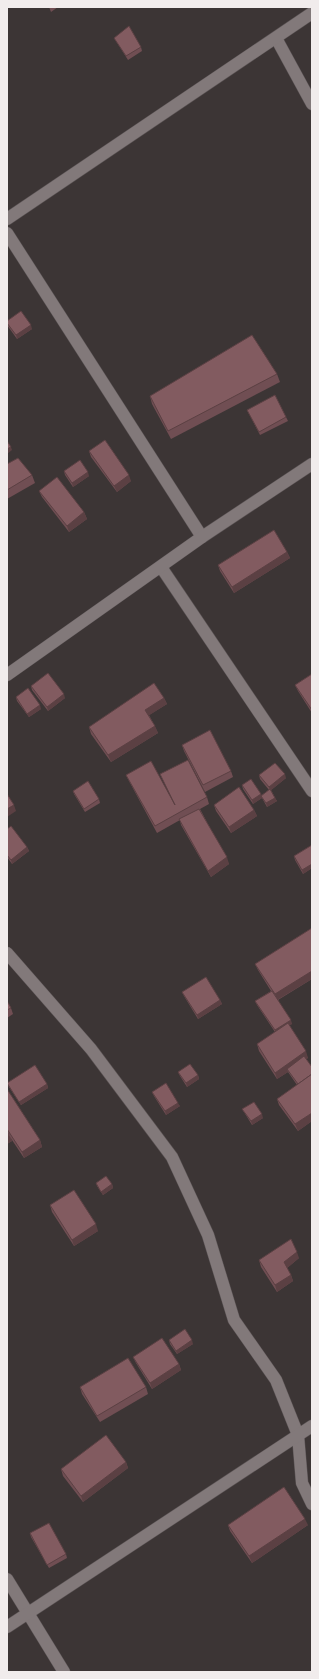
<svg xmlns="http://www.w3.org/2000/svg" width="319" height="1679" font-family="'Noto Sans',sans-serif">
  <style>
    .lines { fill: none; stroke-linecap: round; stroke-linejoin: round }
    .minor-casing { stroke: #595253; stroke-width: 13 }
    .minor { stroke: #82797a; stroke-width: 12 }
    .wall { fill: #704e53 }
    .shaded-wall { fill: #5b4043 }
    .building { fill: #825b60; stroke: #5b4043 }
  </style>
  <rect width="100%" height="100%" fill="#3c3535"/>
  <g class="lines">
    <g class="minor-casing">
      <g id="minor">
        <polyline points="276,38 312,104"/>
        <polyline points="7,219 312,13"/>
        <polyline points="7,233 202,537"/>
        <polyline points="161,567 312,791"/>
        <polyline points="7,675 202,537 312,464"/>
        <polyline points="7,953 91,1049 172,1157 208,1235 234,1320 276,1380 298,1435 302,1483 312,1504"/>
        <polyline points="7,1579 64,1672"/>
        <polyline points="7,1627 312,1426"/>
      </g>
    </g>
    <use href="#minor" class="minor"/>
  </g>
  <g class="wall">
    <polygon points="49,7 58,7 51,12"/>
    <polygon points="114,38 141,47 142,51 128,60 116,41"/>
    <polygon points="7,321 32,329 17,339 7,325"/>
    <polygon points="277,374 280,382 171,439 152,404 150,396"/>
    <polygon points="247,410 286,417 288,421 260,435"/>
    <polygon points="89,451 131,481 117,492 91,457"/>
    <polygon points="7,464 32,475 35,483 7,499"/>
    <polygon points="64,471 89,476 73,487 65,475"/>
    <polygon points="39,491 84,512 87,519 69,532 42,497"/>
    <polygon points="287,552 290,558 234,593 220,571 218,565"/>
    <polygon points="312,674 312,713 298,691 295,685"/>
    <polygon points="31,686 65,698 48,711 32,690"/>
    <polygon points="16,697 41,709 29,717 17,701"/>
    <polygon points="164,698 167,704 149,715 158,733 111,762 91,734 89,727"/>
    <polygon points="182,745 231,771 233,777 205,792 184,751"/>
    <polygon points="160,774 207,797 209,804 200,809 229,864 211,877 181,825 180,820 157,833 129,781 126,775 170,795"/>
    <polygon points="259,775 286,778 271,790 275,798 277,801 267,807 262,798 253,804 243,789 242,785 262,795 269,790 260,779"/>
    <polygon points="73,791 99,799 100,803 85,812 74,794"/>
    <polygon points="214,805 254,810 257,816 231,833 216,811"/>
    <polygon points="7,829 27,847 29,851 12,864 7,857"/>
    <polygon points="312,845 312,868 303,874 295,860 294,856"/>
    <polygon points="312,928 312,979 278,1000 292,1024 289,1025 308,1058 306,1059 312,1067 312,1121 298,1131 279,1105 277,1099 297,1085 288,1072 277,1079 259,1051 257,1044 275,1032 257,1005 255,1001 271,991 258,970 255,964"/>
    <polygon points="182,992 220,1000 222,1004 198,1019 184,996"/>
    <polygon points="7,1001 11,1008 13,1014 7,1018"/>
    <polygon points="178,1072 198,1075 199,1079 187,1087 180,1076"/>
    <polygon points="7,1083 47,1084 48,1088 21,1105 9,1087"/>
    <polygon points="7,1089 40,1140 42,1147 24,1158 10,1137 12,1141 7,1144"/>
    <polygon points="152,1092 180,1106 166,1115 154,1096"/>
    <polygon points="242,1109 263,1118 252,1125 244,1112"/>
    <polygon points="96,1183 112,1184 113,1188 103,1195 97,1186"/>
    <polygon points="50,1205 98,1231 74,1246 52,1212"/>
    <polygon points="299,1258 287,1268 291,1275 293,1281 277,1292 261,1267 259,1260"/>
    <polygon points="169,1340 193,1344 177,1354 170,1344"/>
    <polygon points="133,1357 179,1364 181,1370 152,1389 136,1363"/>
    <polygon points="80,1387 146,1387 148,1394 100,1422 82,1394"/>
    <polygon points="126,1462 128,1468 83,1502 63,1476 61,1469"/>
    <polygon points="228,1525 308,1525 252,1563 230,1531"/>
    <polygon points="30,1533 66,1554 67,1558 49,1568 31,1537"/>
  </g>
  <g class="shaded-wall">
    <polygon points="31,325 32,329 17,339 16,335"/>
    <polygon points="11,447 12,450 7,454 7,449"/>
    <polygon points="88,472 89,476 73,487 72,483"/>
    <polygon points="129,475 131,481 117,492 114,486"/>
    <polygon points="84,512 87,519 69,532 67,526"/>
    <polygon points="287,552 290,558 234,593 232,587"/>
    <polygon points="64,694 65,698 48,711 47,707"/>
    <polygon points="164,698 167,704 148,716 145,710"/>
    <polygon points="40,705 41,709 29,717 27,714"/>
    <polygon points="155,726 158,733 111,762 108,755"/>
    <polygon points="285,774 286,778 270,791 269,787"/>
    <polygon points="261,794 262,798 261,796 262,798 253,804 252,800"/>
    <polygon points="275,798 277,801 267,807 266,803"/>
    <polygon points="14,805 16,811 7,817 7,809"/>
    <polygon points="254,810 257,816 231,833 229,827"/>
    <polygon points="27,847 29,851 12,864 11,860"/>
    <polygon points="227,857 229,864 211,877 208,871"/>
    <polygon points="312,864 312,868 303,874 302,870"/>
    <polygon points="312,971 312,979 277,1000 275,994"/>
    <polygon points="220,1000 222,1004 198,1019 197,1015"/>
    <polygon points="291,1020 292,1024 276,1034 275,1030"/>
    <polygon points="306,1051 308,1058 289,1071 287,1069 288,1072 277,1079 275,1073"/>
    <polygon points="198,1075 199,1079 187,1087 186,1083"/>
    <polygon points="47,1084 48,1088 21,1105 19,1102"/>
    <polygon points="178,1103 180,1106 166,1115 165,1111"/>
    <polygon points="312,1113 312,1121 298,1131 295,1124"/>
    <polygon points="262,1114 263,1118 252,1125 251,1121"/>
    <polygon points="9,1135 12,1141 7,1144 7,1136"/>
    <polygon points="40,1140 42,1147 24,1158 22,1152"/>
    <polygon points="112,1184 113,1188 103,1195 101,1192"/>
    <polygon points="96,1224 98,1231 74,1246 72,1240"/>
    <polygon points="297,1252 299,1258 286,1269 284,1262"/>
    <polygon points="291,1275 293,1281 277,1292 275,1285"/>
    <polygon points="192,1340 193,1344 177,1354 176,1351"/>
    <polygon points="179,1364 181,1370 152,1389 150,1383"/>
    <polygon points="126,1462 128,1468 83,1502 81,1496"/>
    <polygon points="305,1519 308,1525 252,1563 249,1556"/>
  </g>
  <g class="building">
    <polygon points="129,26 141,47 126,56 114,38"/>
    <polygon points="21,311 31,325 16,335 7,323 7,321"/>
    <polygon points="252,335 277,374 168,431 150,396"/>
    <polygon points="275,395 286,417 259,432 247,410"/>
    <polygon points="105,440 129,475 114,486 89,451"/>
    <polygon points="7,441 11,447 7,449"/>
    <polygon points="18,458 32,475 7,490 7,464"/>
    <polygon points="80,460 88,472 72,483 64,471"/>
    <polygon points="57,477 84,512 67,526 39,491"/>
    <polygon points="274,530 287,552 232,587 218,565"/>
    <polygon points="48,673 64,694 47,707 31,686"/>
    <polygon points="312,674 312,710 295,685"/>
    <polygon points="154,683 164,698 145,710 155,726 108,755 89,727"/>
    <polygon points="28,688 40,705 27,714 16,697"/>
    <polygon points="210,730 231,771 203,785 182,745"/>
    <polygon points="188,760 207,797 155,826 126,775 151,761 175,805 160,774"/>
    <polygon points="275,763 285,774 269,787 259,775"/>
    <polygon points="251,779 261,794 252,800 242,785"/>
    <polygon points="88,781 99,799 84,809 73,791"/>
    <polygon points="239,787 254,810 229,827 214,805"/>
    <polygon points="270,789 275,798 266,803 261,796"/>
    <polygon points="7,794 14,805 7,809"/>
    <polygon points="199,809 227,857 208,871 179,819"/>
    <polygon points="11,826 27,847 11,860 7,855 7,829"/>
    <polygon points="312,845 312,864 302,870 294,856"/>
    <polygon points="312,928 312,971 275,994 255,964"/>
    <polygon points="206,977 220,1000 197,1015 182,992"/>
    <polygon points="272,991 291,1020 275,1030 255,1001"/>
    <polygon points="7,1001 11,1008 7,1010"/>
    <polygon points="288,1023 306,1051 275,1073 257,1044"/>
    <polygon points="304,1056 312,1067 312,1074 298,1084 287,1069"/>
    <polygon points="190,1064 198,1075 186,1083 178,1072"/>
    <polygon points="35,1065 47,1084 19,1102 7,1083"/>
    <polygon points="312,1074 312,1113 295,1124 277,1099"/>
    <polygon points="166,1083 178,1103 165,1111 152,1092"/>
    <polygon points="7,1089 40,1140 22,1152 7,1129"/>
    <polygon points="254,1102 262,1114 251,1121 242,1109"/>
    <polygon points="7,1131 9,1135 7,1136"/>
    <polygon points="106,1176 112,1184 101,1192 96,1183"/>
    <polygon points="74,1190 96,1224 72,1240 50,1205"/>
    <polygon points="291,1239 297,1252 284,1262 291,1275 275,1285 259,1260"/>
    <polygon points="185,1329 192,1340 176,1351 169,1340"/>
    <polygon points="162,1338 179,1364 150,1383 133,1357"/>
    <polygon points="128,1358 146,1387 97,1416 80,1387"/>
    <polygon points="106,1435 126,1462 81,1496 61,1469"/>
    <polygon points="284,1487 305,1519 249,1556 228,1525"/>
    <polygon points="49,1523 66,1554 47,1565 30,1533"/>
  </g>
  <rect width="319" height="1679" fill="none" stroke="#f1ecec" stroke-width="16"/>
</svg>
